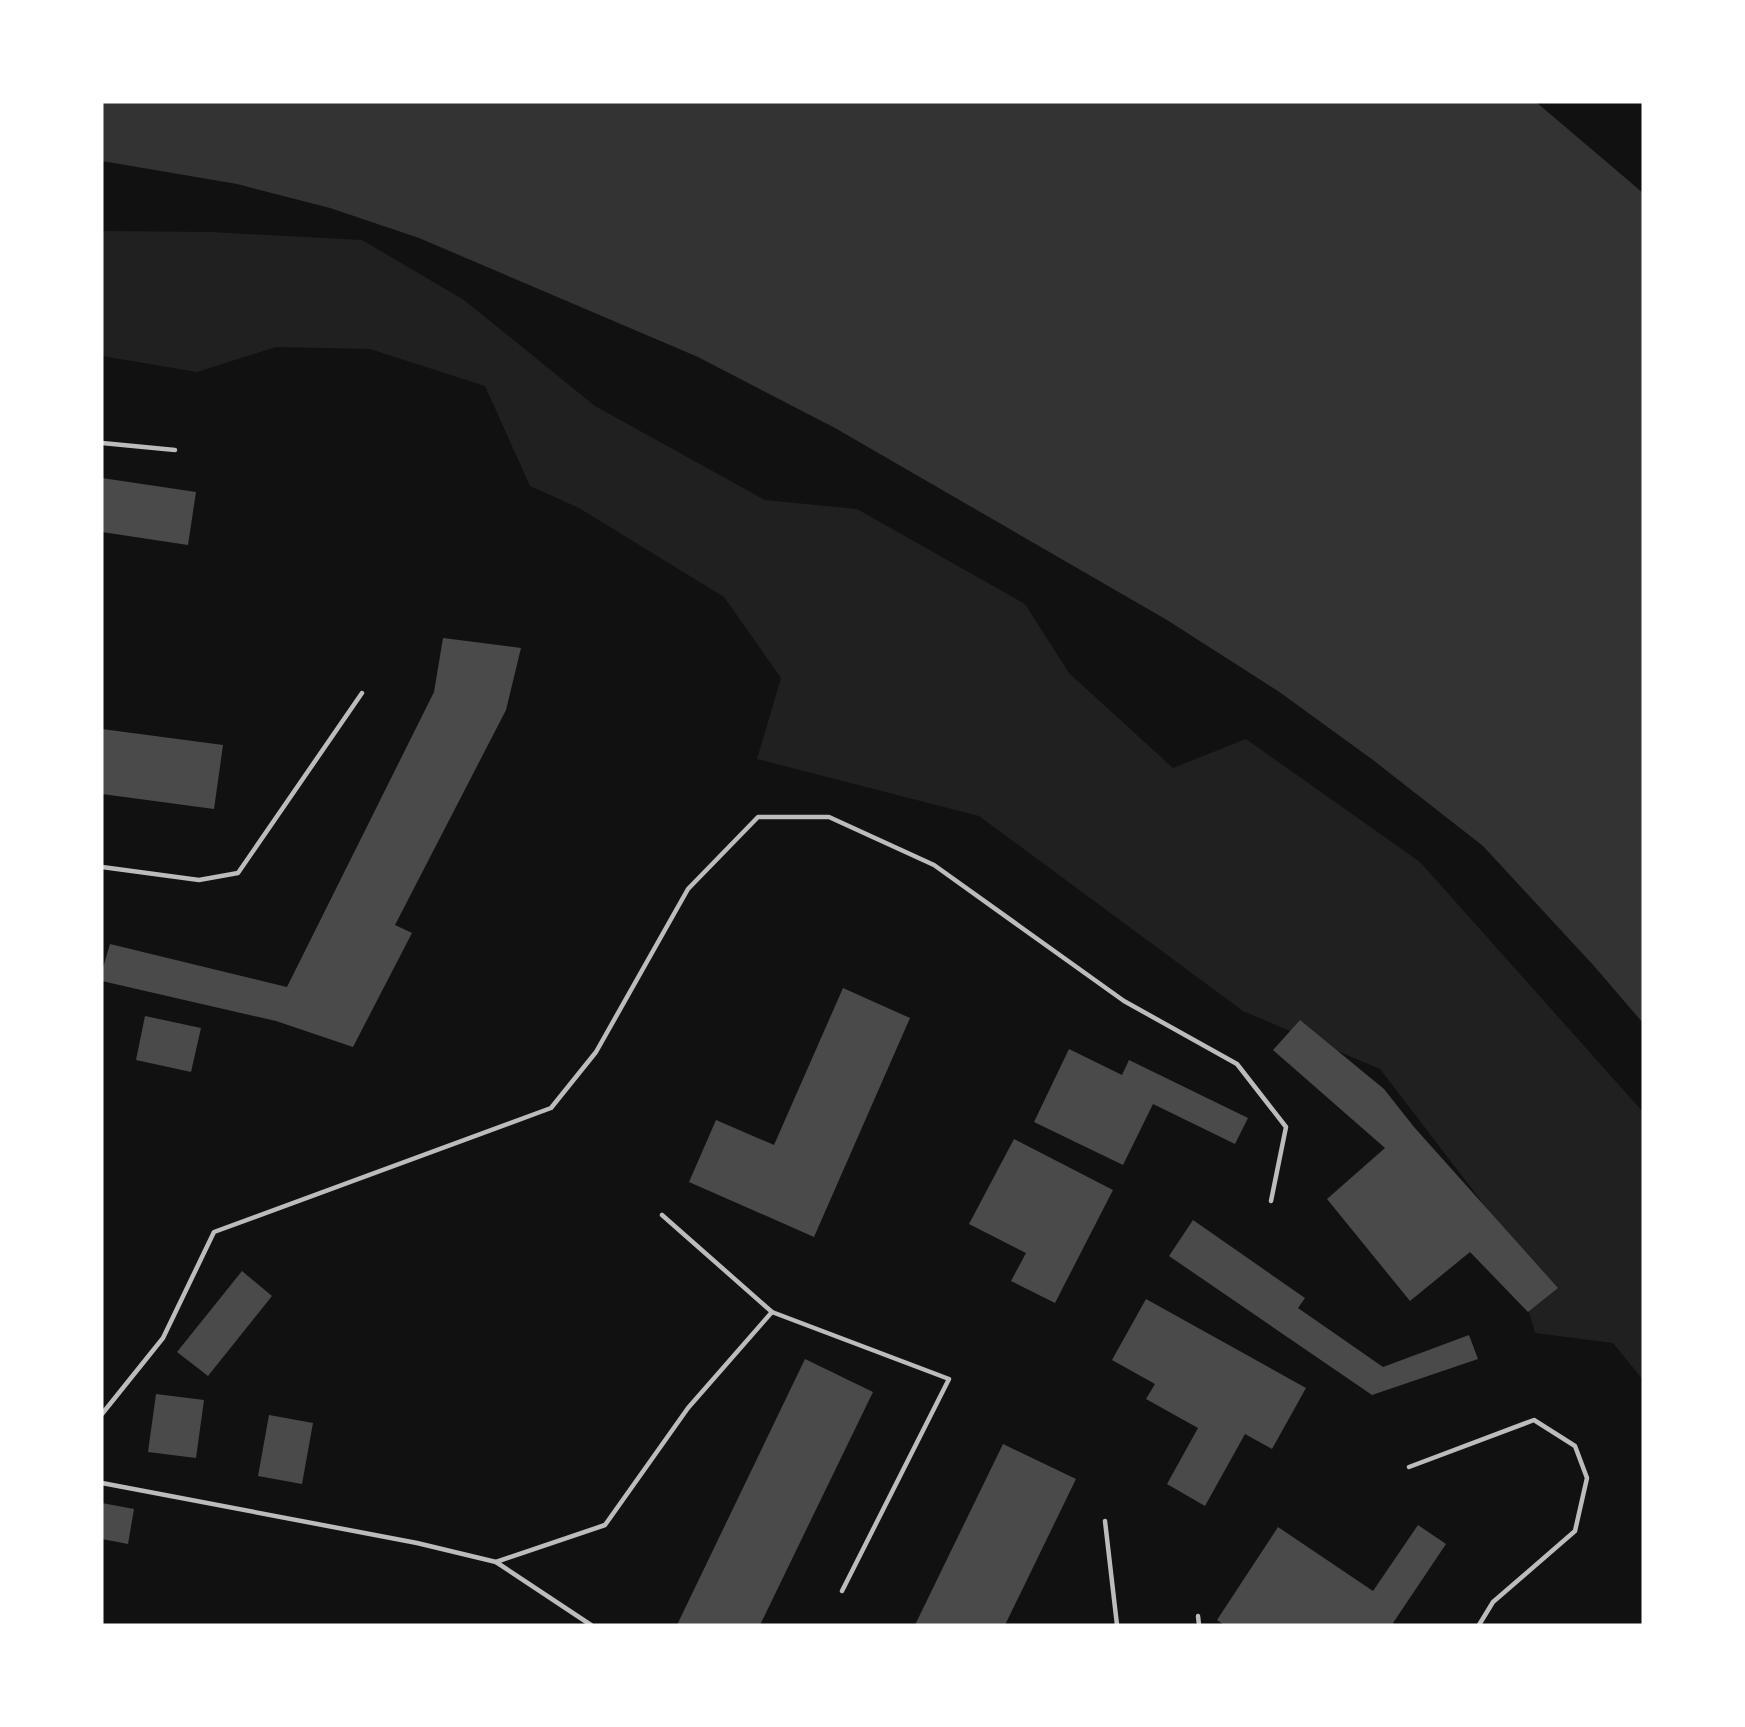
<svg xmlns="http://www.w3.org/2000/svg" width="1745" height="1727" font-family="Mulish,sans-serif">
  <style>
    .green { fill: #202020 }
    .water { fill: #333 }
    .building { fill: #4a4a4a }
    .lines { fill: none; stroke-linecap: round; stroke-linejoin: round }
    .service { stroke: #bcbcbc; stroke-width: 4.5 }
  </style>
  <rect width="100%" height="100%" fill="#111"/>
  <polygon class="green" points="102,231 211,232 362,240 464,300 595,406 765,500 857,509 1025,604 1069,673 1173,768 1246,739 1420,862 1643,1112 1643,1380 1613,1343 1535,1333 1508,1236 1380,1069 1243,1011 979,816 757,759 781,678 724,597 579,508 530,486 485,386 370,349 276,347 197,372 102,356"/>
  <polygon class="water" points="102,102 1536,102 1643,193 1643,1023 1594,966 1483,846 1373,760 1278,691 1167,620 835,428 698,357 419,238 330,208 237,184 102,161"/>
  <g class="building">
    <polygon points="102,478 196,492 188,545 102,532"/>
    <polygon points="443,638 521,648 506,710 395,925 412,933 353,1047 276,1021 102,981 102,971 110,944 287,987 434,692"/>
    <polygon points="102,729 223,745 214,809 102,794"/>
    <polygon points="843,988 910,1018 814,1237 689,1182 716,1120 774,1145"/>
    <polygon points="145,1016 201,1028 191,1072 136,1060"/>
    <polygon points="1300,1020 1384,1089 1414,1127 1558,1288 1528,1312 1470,1252 1410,1301 1327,1199 1385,1148 1273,1050"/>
    <polygon points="1069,1049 1122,1075 1129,1060 1248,1118 1235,1144 1153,1104 1123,1165 1034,1122"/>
    <polygon points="1014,1139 1113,1190 1055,1303 1011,1281 1026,1253 969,1224"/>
    <polygon points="1193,1220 1305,1298 1298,1308 1383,1367 1469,1335 1478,1359 1372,1395 1169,1256"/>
    <polygon points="242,1271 272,1296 208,1376 177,1352"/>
    <polygon points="1146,1299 1306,1388 1272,1449 1245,1434 1205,1506 1167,1484 1198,1428 1146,1399 1155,1384 1112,1360"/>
    <polygon points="805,1359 873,1392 760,1625 677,1625"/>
    <polygon points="156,1394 204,1400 196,1458 148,1452"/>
    <polygon points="269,1415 313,1423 302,1484 258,1476"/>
    <polygon points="1003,1444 1076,1479 1005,1625 915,1625"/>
    <polygon points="102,1503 134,1509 128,1544 102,1539"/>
    <polygon points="1418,1525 1446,1544 1393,1623 1395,1625 1224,1625 1217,1620 1278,1527 1373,1591"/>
  </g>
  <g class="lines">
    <g class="service">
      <polyline points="102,443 175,450"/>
      <polyline points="102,867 199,880 238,873 362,693"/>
      <polyline points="662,1215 772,1312"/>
      <polyline points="102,1414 163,1338 214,1232 551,1108 596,1052 688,889 758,817 829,817 934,865 1124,1001 1237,1064 1286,1127 1271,1201"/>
      <polyline points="1409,1467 1534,1420 1575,1446 1587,1478 1575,1531 1493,1602 1479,1625"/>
      <polyline points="102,1483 417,1543 496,1562 605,1525 688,1408 772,1312 949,1379 842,1591"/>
      <polyline points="1105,1521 1117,1625"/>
      <polyline points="496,1562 591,1625"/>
      <polyline points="1198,1616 1199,1625"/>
    </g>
  </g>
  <rect width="1745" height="1727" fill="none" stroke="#ffffff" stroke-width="207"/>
</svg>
